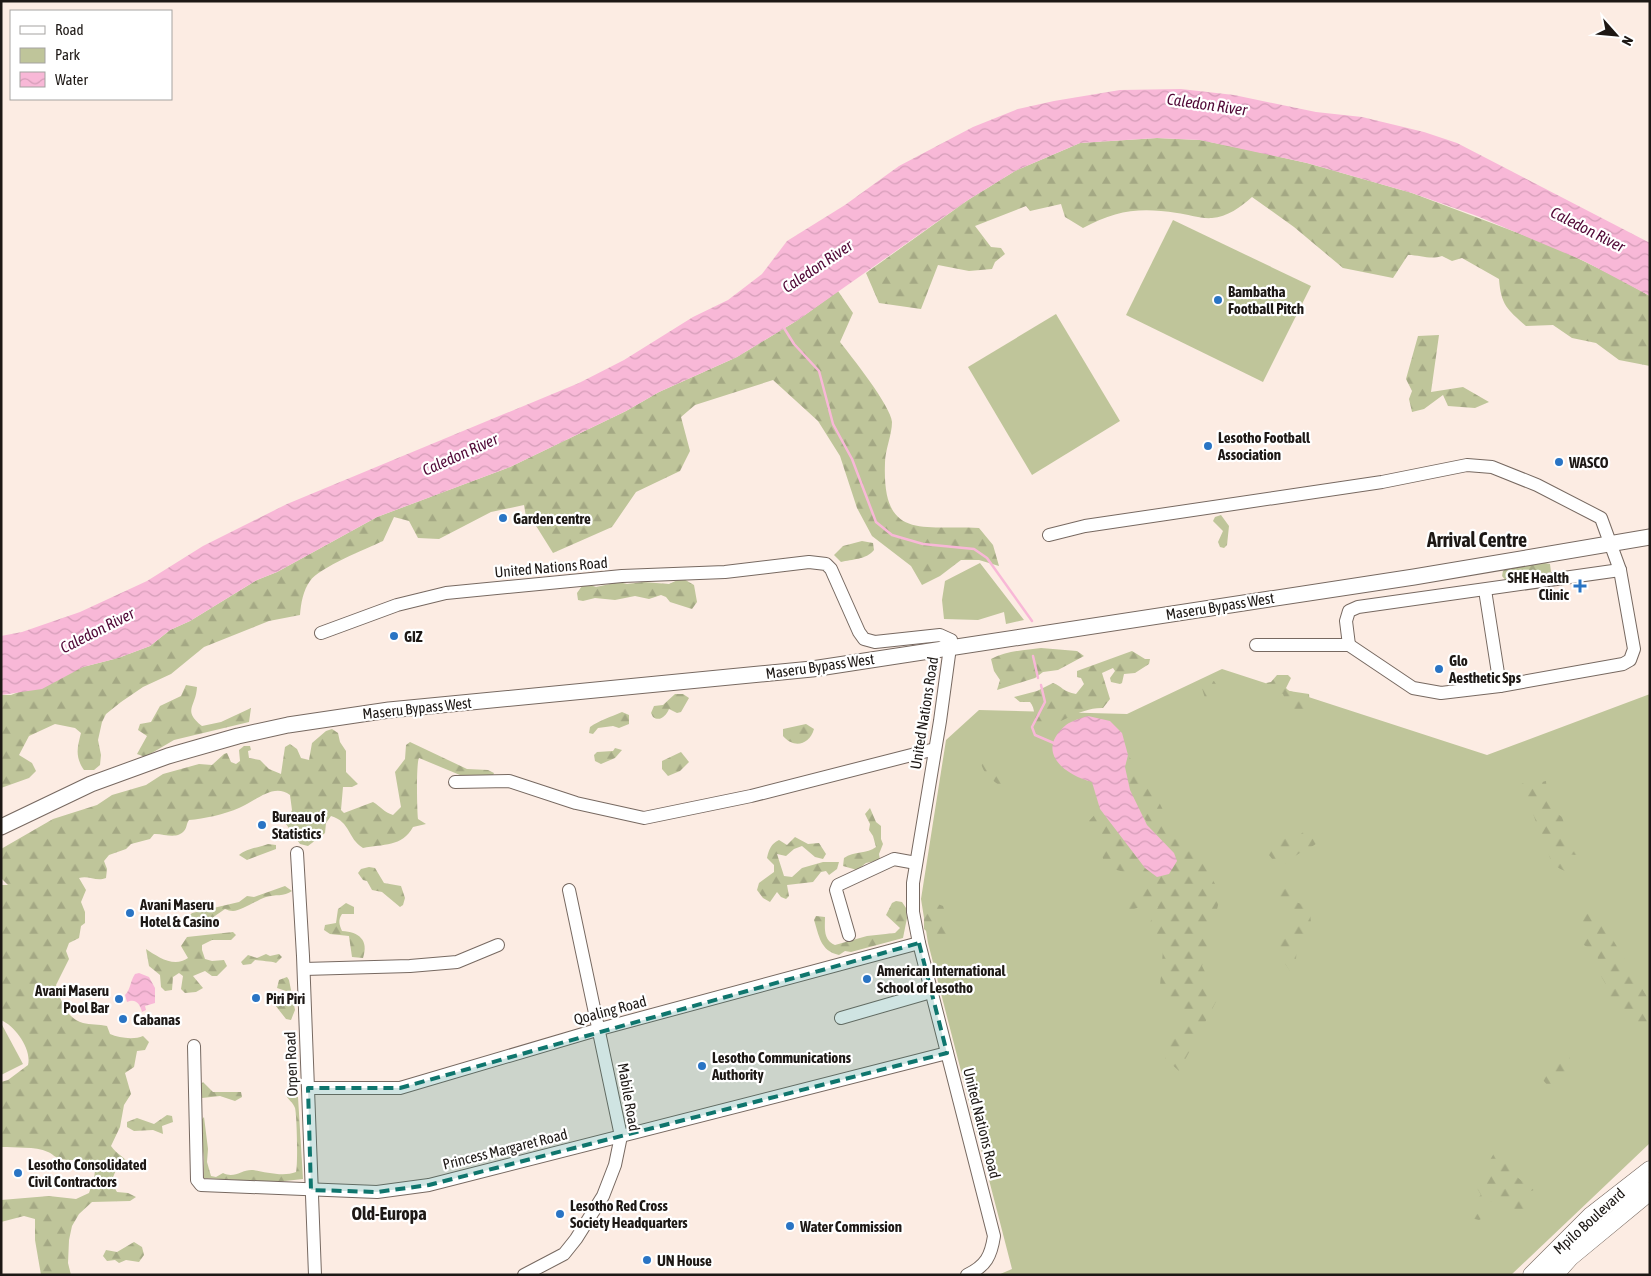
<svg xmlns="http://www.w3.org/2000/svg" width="1651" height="1276" font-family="'Asap Condensed',sans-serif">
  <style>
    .green { fill: #bfc59a }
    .forest { fill: url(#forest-firs) }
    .water { fill: url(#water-waves) }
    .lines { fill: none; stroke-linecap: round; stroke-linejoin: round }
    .stream { stroke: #f8b8d7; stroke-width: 2.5 }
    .minor-casing { stroke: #776961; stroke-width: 14 }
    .major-casing { stroke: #776961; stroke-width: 17 }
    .highway-casing { stroke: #776961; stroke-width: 19 }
    .minor { stroke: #fff; stroke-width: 12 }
    .major { stroke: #fff; stroke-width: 15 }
    .highway { stroke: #fff; stroke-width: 18 }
    .marked { fill: #0f766e; fill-opacity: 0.2; stroke: #0f766e; stroke-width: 4; stroke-dasharray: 10 6; stroke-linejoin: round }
    .poi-dot { fill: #2974c4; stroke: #fff; stroke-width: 2 }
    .labels { text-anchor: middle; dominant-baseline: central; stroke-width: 4.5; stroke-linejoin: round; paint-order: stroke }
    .poi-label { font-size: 15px; font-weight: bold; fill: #1d1815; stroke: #fff; text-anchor: start }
    .street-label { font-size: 15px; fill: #1d1815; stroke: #fff }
    .water-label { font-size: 16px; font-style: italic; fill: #510937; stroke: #fff }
    .quarter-label { font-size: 18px; font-weight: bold; fill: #1d1815; stroke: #fff }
    .district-label { font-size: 20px; font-weight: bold; fill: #1d1815; stroke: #fff }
  </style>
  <defs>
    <pattern id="forest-firs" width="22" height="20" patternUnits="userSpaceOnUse" patternTransform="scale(1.25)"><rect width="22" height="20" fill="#bfc59a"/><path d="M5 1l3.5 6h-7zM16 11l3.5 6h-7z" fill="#a4a884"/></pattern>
    <pattern id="water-waves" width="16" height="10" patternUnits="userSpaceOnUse" patternTransform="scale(1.25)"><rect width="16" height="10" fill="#f8b8d7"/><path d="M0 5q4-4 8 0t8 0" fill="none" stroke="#d49db8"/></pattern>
  </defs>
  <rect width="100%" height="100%" fill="#fcece3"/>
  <g class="green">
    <polygon points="1173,220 1311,286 1263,382 1126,315"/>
    <polygon points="1056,314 1120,421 1032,475 968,367"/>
    <polygon points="980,563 1024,620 1006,624 1004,612 978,620 944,619 942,600 945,581"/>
    <polygon points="1222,669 1487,755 1650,694 1650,1143 1511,1275 998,1275 1012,1269 928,943 921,899 946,740 979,710 1127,714"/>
    <polygon points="1,1023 23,1064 1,1075"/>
  </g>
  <g class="forest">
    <path d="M1157 138 1200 140 1245 149 1307 163 1412 193 1555 247 1618 278 1650 296V366L1619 360 1596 343 1572 338 1553 325 1526 326C1507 309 1501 305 1499 279L1462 258 1452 261 1442 256C1430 260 1421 255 1408 255L1393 278 1343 268 1294 227 1252 197C1241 207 1227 217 1212 218 1201 219 1187 214 1177 213 1140 207 1116 210 1083 228L1065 217 1061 204 1030 211 1026 206 975 226 991 247 1001 248 1005 254 995 262 992 269 969 271 938 265 921 309 879 303 866 273 968 200 1015 171 1080 143Z"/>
    <path d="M838 291 853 313 840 342C851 356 891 406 892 422 892 435 885 450 885 463 882 541 921 525 979 528L993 545 999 566 979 560H961L940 576 922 585 911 566 872 536 857 508 840 456 818 421 773 380 695 405 681 417 690 451 680 471 636 492 612 527 553 553 533 521 526 517 524 505 491 512 439 539 418 538 409 521 394 517 383 541C366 549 320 567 310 581 303 591 301 603 300 615L269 621 204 647 171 674 143 687 121 702 106 714 102 722 98 740 101 755 100 765 94 770H84C75 757 77 748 81 733L75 728 55 724 29 736 19 755 32 763 36 771 29 778 1 788V695H11L83 667 118 658 150 646 170 630 190 621 257 580 277 572 377 517 510 467 626 411 659 392 737 357 798 320Z"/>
    <polygon points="1439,335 1431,392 1463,387 1489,402 1475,408 1448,406 1443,395 1424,409 1412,412 1409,399 1412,391 1406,379 1418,336"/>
    <polygon points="1221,515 1229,526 1227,545 1224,548 1220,547 1218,542 1223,531 1213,521 1215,517"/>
    <path d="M862 541 873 543 874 550C866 560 852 559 841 562L834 555 843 546Z"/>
    <path d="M1535 561 1550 564 1551 572 1538 575 1530 574C1521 581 1512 589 1502 576L1503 571 1513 562 1529 566Z"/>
    <polygon points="682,578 694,585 697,602 692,609 670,602 666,597 661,595 649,599 635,596 615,600 595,598 583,601 578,600 577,593 582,586 590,585 596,587 619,582 627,584 643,582 669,584"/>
    <path d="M1041 648 1077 651 1084 656 1058 670 1043 672 1035 678 997 690 1000 680 994 671 991 659C1006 651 1025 650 1041 648Z"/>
    <path d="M1132 651 1145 659H1150L1149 664 1135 673 1124 674 1122 683 1120 684 1111 682 1110 678 1115 671 1113 668 1102 673 1110 699 1103 708C1077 707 1055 730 1037 726 1033 718 1036 709 1030 702H1020L1014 697 1037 691 1053 683C1062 686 1063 692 1076 694L1084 684 1081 678 1077 677V671Z"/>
    <path d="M1277 675H1288L1291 678 1286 688 1289 691 1309 694 1310 706C1293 718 1289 709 1283 694L1269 690 1266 683 1271 682Z"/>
    <polygon points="1205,681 1214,681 1221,692 1213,700 1205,698 1201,685"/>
    <path d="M186 685 197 687C196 707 182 710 202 726L221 722 251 708 249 722 174 740 145 757 137 754 147 736 138 730 140 724 151 722 160 706 181 696Z"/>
    <path d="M675 694H683L689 698 681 712 677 713 669 709C666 716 660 722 653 717L651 713 654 706 663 705Z"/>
    <path d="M622 712 629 715V724L619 728 613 726 598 728 593 734 589 733 590 727C600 720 611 717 622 712Z"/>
    <path d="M806 724 814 729C809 746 793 748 783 736V729Z"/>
    <path d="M332 729 338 733 340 742 346 751V772L358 784 352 787H343L341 810 344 813 373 802C381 807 384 812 393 815L401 807 395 772 405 759 406 745 410 742 467 769 488 770 494 773 492 778 460 775 419 758C416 763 417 812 418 819L426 824 413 827C402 847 383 844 363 848 347 838 351 822 331 816L326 823 325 833 308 846 300 844 286 824 292 810 290 795C273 782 255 802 239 808 225 814 204 819 189 820 186 824 187 828 184 831 176 840 163 833 154 834L150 839 131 844 126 849 109 855 104 861 107 869 106 878C96 882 89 875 79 878L86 890 81 902 85 912V923L81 926 79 938 69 943 66 951 69 959 56 985C61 1001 66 1018 83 1023 90 1025 99 1024 107 1026L110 1034C119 1038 134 1040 143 1036L149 1042 145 1050 137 1051 134 1067 125 1073 131 1094 124 1105 120 1127 111 1146C117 1155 125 1156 130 1166L116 1170 111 1182 117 1192 128 1193 136 1197 130 1201 92 1202 79 1214 72 1226 69 1240 68 1263 71 1275H41L35 1240V1219L24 1216 1 1222V1200L49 1196 76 1199 89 1193 94 1178 96 1164C84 1158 74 1162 61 1159 55 1158 53 1154 48 1152 35 1146 15 1148 1 1147V1082L8 1080 28 1065C32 1049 15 1026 1 1020V885H8L1 878V849L53 819 97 805 112 795 146 785 163 774 199 764 212 765 224 754 227 753 231 762 236 764 240 761 239 750 244 746H250L251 750 248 751 249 758 260 760 269 769 281 774 285 747 290 744 297 749 301 758 309 760 312 743 326 731Z"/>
    <polygon points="615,748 622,750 615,758 601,764 595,761 594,755 597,752 613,751"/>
    <polygon points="681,752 689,762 680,771 668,776 662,769 662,761"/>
    <path d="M1128 755 1154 792 1163 810 1169 834 1201 860 1221 894 1202 966 1218 998 1179 1071 1165 1058V1038L1189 1018 1171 1011 1160 986 1163 950 1168 934 1142 938 1158 907H1140L1125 912 1126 896 1150 886 1138 870 1124 872 1106 867 1089 821 1100 809 1145 868 1174 853C1150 828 1118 792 1128 755Z"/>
    <path d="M987 761 992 764 995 771 1008 776V783L1001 786C992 781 982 772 981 762Z"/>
    <path d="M1528 780 1533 784 1546 781 1547 793 1555 800 1558 814 1562 817 1565 826 1564 839 1575 848 1577 855 1564 854V863L1571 872C1555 871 1545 857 1549 842L1539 830 1532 811V801L1519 789 1520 785Z"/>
    <path d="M870 808 876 822 881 826V839L883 844 879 854 880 860 866 863 857 870 843 866 844 858C854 851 867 854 876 847L873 836 869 830 870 824 865 814Z"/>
    <path d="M1305 830H1317L1320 840C1310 851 1296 851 1288 864H1276L1269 855 1272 839 1285 838 1289 834 1298 837Z"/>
    <path d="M795 837 808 844 819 843 826 854 823 859 815 857 802 846 794 849 786 856 777 854 784 876 792 877 802 868 823 862H839L837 869 829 875 826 871 821 872 813 882 787 885 789 896 786 899 781 897 777 892 770 902 763 898 757 890 759 883 774 872V865L767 858C769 849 771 844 779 840L787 845Z"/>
    <path d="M268 844 276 845V849L247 860 239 855C247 848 258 848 268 844Z"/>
    <polygon points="369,867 375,868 384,883 401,886 405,898 403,905 400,907 382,892 372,890 367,881 363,880 358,873 361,869"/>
    <polygon points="1283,884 1295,891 1296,902 1307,906 1310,912 1311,924 1301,928 1312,938 1297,946 1296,959 1298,962 1290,971 1284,962 1284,954 1277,949 1275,941 1282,935 1283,925 1297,922 1297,915 1279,909 1273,896"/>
    <path d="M285 886 292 891C284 897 275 894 266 897 257 900 241 911 233 911 230 911 228 910 225 909L212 918 207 917 189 924 188 917 192 913 239 902 247 896 254 897Z"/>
    <path d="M896 901 902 902 906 908 907 918 903 938 851 952 845 951 839 955C820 951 819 935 814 920L816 916 825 917C825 928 823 940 835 945L867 936 895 933 900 928 886 915 892 903Z"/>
    <path d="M933 902 943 906 950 928 948 935C939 936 932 937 924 929V912L926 905Z"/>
    <path d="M346 903 354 907V914H342C338 920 339 924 342 931 359 932 369 940 363 958L352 957 349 936 330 934 324 930 325 925 336 923 338 909Z"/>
    <polygon points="1589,908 1605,919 1607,930 1649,1000 1650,1041 1608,996 1609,990 1600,974 1597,953 1584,945 1583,939 1586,932 1578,924 1577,919 1581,912"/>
    <path d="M233 932 236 935 231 940H212L202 945V950L205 959 212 961 224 960 227 966 217 976H212L205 971 193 976 203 988 196 992 185 993 181 989 183 976 179 973 173 977 172 990 165 991 161 987 160 975 149 966 146 949C158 957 174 968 188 958L181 946 187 937Z"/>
    <path d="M266 954 270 956 279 954 282 957 276 963C271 961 261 961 255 960L251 964 243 965 241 962 248 955 257 958Z"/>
    <polygon points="287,977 289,980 295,1010 291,1020 286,1019 275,1005 289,1003 289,992 277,988 279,980"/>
    <path d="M1561 1051H1570L1569 1065 1572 1078 1557 1089 1550 1088 1542 1079C1545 1065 1549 1058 1561 1051Z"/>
    <polygon points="203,1082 213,1092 241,1092 242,1097 235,1101 220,1096 202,1098 197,1088"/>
    <path d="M292 1093 298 1097 303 1179 276 1182 204 1178V1158L199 1123 204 1117 208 1149 207 1162 211 1176 216 1177 223 1173C235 1179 242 1169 253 1170 266 1172 283 1177 296 1172 298 1165 297 1116 295 1108 293 1102 288 1100 286 1095Z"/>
    <polygon points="167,1115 172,1116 173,1122 162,1126 163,1134 153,1130 134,1131 127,1127 127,1122 137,1118 154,1124"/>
    <polygon points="1496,1150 1512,1160 1513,1174 1522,1181 1535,1178 1537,1189 1528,1192 1524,1201 1526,1207 1525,1213 1518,1217 1512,1215 1507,1201 1498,1200 1498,1194 1494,1194 1491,1202 1483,1202 1489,1215 1479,1220 1471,1218 1467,1213 1471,1204 1481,1195 1477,1188 1482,1181 1490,1179 1486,1176 1490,1160"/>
    <polygon points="134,1242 142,1247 144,1255 139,1262 126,1260 119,1263 115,1260 107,1261 103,1256 106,1250 117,1252"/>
  </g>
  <g class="water">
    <polygon points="1181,89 1234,95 1316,112 1362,117 1424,132 1457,143 1650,243 1650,296 1584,261 1477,216 1412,193 1307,163 1200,140 1157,138 1080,143 1015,171 968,200 798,320 737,357 659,392 626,411 510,467 377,517 277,572 257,580 190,621 170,630 150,646 118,658 83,667 42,689 1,695 1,636 22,632 80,612 147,581 203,546 287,504 579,383 624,360 693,317 728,300 762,274 787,241 845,205 899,166 973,127 1018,109 1054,101 1120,90"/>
    <path d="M1088 716 1110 721 1122 733 1128 755 1125 767 1130 790 1147 825 1174 853 1177 861 1169 874 1157 877 1145 868 1100 809 1092 782C1065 775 1034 752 1066 725 1071 721 1081 718 1088 716Z"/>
    <path d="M139 973 149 977 155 988V1003L145 1006 146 1010 142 1012C140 1004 136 998 127 1002L125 995C131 989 130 981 135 974Z"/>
  </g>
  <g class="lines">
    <g class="stream">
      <polyline points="784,328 794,344 819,371 833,424 852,459 876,522 892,535 923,544 974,549 987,558 1032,621"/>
      <polyline points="1033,656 1038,678"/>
      <polyline points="1041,685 1045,702 1032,727 1035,735 1056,744"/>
    </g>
    <g class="minor-casing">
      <g id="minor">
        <polyline points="1049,535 1085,526 1382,482 1467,465 1492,467 1537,485 1601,518 1620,570 1634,649 1630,660 1623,664 1500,686 1441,693 1413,688 1349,645 1256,645"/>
        <polyline points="1485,590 1500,686"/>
        <path d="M321 633 397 605 446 593 622 576 725 572 809 562 826 564 831 569 859 632 864 639 875 642 940 635 951 640 940 721 913 883V912L919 943 994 1236C991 1256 986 1266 967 1275"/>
        <polyline points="1349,645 1346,621 1349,611 1358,607 1620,570"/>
        <polyline points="455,782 509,781 576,803 644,818 751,796 935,749"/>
        <polyline points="297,853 303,956 315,1275"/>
        <polyline points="849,935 836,890 838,885 894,859 916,863"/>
        <polyline points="304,969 410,966 457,962 498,945"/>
        <polyline points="841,1018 931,992"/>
        <polyline points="194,1046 197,1180 201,1185 377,1192 429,1185 947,1053"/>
        <polyline points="308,1088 400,1088 600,1029 919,943"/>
        <polyline points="524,1275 564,1254 576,1239 603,1196 615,1165 621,1136 569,890"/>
      </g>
    </g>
    <g class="major-casing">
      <polyline id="major" points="1,827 91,784 168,756 238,736 288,725 389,710 812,669 1414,577 1650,537"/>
    </g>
    <g class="highway-casing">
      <g id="highway">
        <polyline points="1532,1275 1591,1216 1650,1170"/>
        <polyline points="1554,1275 1570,1257 1650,1191"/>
      </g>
    </g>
    <use href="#minor" class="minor"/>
    <use href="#major" class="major"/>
    <use href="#highway" class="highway"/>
  </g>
  <path class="marked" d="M919 943 947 1053 429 1185 377 1192 311 1190 308 1088H400Z"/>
  <g class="poi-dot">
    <circle cx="1218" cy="300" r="5"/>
    <circle cx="1208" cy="446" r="5"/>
    <circle cx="1559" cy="462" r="5"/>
    <circle cx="503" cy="518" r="5"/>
    <path d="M1577.5 578.5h5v5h5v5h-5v5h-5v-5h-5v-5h5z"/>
    <circle cx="394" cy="636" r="5"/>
    <circle cx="1439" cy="669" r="5"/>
    <circle cx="262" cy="825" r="5"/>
    <circle cx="130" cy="913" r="5"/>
    <circle cx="867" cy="979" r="5"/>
    <circle cx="256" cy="998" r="5"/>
    <circle cx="119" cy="999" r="5"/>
    <circle cx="123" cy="1019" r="5"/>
    <circle cx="702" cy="1066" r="5"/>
    <circle cx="18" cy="1173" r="5"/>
    <circle cx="560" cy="1214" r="5"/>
    <circle cx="790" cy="1226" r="5"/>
    <circle cx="647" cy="1260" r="5"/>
  </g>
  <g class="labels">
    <g class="poi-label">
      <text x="1228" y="291">Bambatha<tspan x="1228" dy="17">Football Pitch</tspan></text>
      <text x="1218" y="437">Lesotho Football<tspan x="1218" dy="17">Association</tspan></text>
      <text x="1569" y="462">WASCO</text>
      <text x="513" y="518">Garden centre</text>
      <text x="1569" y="577" text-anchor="end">SHE Health<tspan x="1569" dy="17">Clinic</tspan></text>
      <text x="404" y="636">GIZ</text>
      <text x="1449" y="660">Glo<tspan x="1449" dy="17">Aesthetic Sps</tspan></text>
      <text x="272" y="816">Bureau of<tspan x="272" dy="17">Statistics</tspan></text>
      <text x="140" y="904">Avani Maseru<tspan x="140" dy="17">Hotel &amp; Casino</tspan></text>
      <text x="877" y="970">American International<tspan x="877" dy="17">School of Lesotho</tspan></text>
      <text x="109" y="990" text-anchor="end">Avani Maseru<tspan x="109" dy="17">Pool Bar</tspan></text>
      <text x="266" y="998">Piri Piri</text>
      <text x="133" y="1019">Cabanas</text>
      <text x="712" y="1057">Lesotho Communications<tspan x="712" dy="17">Authority</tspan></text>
      <text x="28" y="1164">Lesotho Consolidated<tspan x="28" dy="17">Civil Contractors</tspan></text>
      <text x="570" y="1205">Lesotho Red Cross<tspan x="570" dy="17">Society Headquarters</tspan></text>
      <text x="800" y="1226">Water Commission</text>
      <text x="657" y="1260">UN House</text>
    </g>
    <g class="street-label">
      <text transform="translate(551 567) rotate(-5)">United Nations Road</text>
      <text transform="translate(1220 606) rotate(-9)">Maseru Bypass West</text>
      <text transform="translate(820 666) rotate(-8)">Maseru Bypass West</text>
      <text transform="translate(417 708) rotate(-6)">Maseru Bypass West</text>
      <text transform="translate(924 713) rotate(-81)">United Nations Road</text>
      <text transform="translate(610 1010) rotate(-15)">Qoaling Road</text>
      <text transform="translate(291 1064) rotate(-92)">Orpen Road</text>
      <text transform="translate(629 1097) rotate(80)">Mabile Road</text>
      <text transform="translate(982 1123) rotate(76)">United Nations Road</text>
      <text transform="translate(505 1149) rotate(-14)">Princess Margaret Road</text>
      <text transform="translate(1589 1221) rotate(-42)">Mpilo Boulevard</text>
    </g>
    <g class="water-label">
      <text transform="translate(1207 104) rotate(8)">Caledon River</text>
      <text transform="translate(1588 229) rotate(27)">Caledon River</text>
      <text transform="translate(817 266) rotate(-34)">Caledon River</text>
      <text transform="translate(460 454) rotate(-24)">Caledon River</text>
      <text transform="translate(97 630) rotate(-27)">Caledon River</text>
    </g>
    <g class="quarter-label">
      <text x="389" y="1213">Old-Europa</text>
    </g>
    <g class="district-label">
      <text x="1477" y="539">Arrival Centre</text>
    </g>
  </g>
  <rect width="1651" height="1276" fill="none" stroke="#1d1815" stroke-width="5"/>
  <rect x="10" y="10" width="162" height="90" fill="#ffffff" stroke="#a5a3a1"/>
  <rect x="20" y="26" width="25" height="8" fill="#ffffff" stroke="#a5a3a1"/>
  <text x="55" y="35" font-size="15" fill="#1d1815">Road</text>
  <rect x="20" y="48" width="25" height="15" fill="#bfc59a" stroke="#a5a3a1"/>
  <text x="55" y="60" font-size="15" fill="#1d1815">Park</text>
  <rect x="20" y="72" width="25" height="15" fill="url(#water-waves)" stroke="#a5a3a1"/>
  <text x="55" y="85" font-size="15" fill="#1d1815">Water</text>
  <g transform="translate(1616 35) rotate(117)" stroke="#ffffff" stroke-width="4" paint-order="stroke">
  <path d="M0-4L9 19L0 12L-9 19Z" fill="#1d1815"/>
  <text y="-8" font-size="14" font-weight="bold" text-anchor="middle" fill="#1d1815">N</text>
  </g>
</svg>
